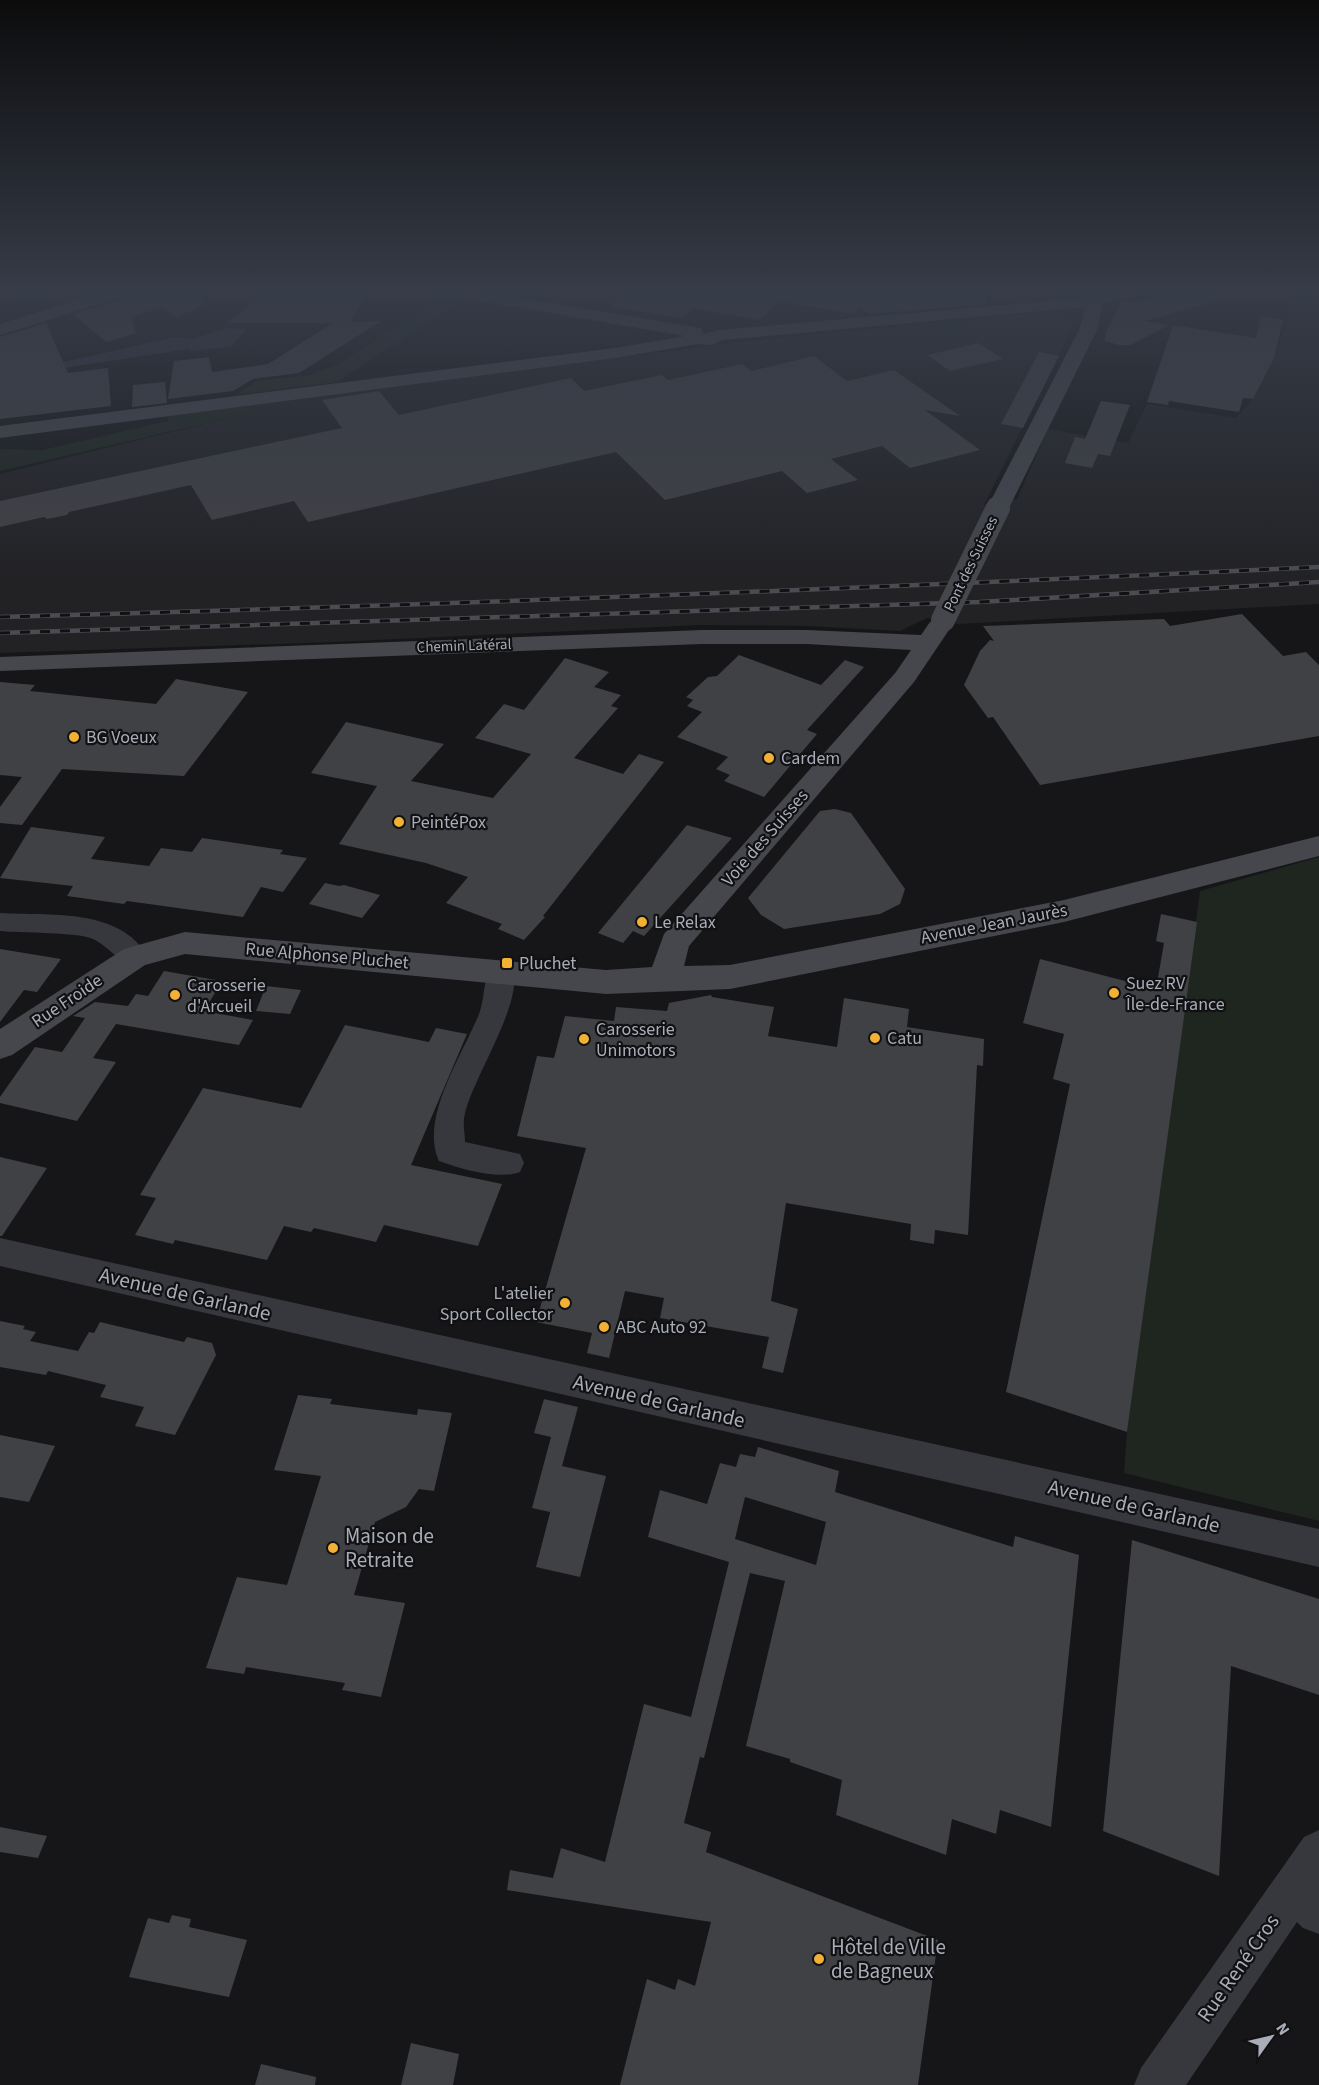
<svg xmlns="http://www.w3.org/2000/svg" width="1319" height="2085" font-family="'Source Sans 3',sans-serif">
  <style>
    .built { fill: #222225 }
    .green { fill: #1e261f }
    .water { fill: #2c353c }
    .building { fill: #404145; fill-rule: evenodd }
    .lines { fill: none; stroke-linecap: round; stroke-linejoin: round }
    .street { fill: #37383d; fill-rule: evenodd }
    .secondary { fill: #45474d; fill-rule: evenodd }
    .rail-casing { stroke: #4a4c52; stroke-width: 4.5 }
    .rail { stroke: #111113; stroke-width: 3; stroke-dasharray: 10; stroke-linecap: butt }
    .secondary-bridge { stroke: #45474d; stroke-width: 24 }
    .poi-dot { fill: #f2b134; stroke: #111113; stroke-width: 2 }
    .labels { text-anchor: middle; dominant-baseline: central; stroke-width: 4.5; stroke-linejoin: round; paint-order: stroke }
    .far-street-label { font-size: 15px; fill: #a8adb8; stroke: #111113 }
    .poi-label { font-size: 18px; fill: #a8adb8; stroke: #111113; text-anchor: start }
    .street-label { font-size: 18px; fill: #a8adb8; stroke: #111113 }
    .near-street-label { font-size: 21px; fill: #a8adb8; stroke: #111113 }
    .near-poi-label { font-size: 21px; fill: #a8adb8; stroke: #111113; text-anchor: start }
  </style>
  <rect width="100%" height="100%" fill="#161618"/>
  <polygon class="built" points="1296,290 1319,290 1319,604 958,624 927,618 900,631 807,626 700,625 334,642 0,653 0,474 254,412 253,404 740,342 1040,313 1076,320 984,505 1017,499 1048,429 1128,443 1147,404 1236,418 1253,399 1275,359"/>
  <g class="green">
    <polygon points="0,290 59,290 39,304 0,299"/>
    <polygon points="453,295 466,298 337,382 236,395 257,381 309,375 337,365 442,297"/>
    <polygon points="962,322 972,333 929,337 920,326"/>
    <polygon points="253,404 254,412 0,471 0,449 43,450 168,421 168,415"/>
    <polygon points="1319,857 1319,1521 1124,1473 1127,1432 1200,891"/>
  </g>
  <polygon class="water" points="227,328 247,329 230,347 191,351 189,349 30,373 33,369 175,337 192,339"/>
  <g class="building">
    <polygon points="166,290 198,290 206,304 177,317 161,307 131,317 136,333 106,342 73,314 127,298"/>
    <polygon points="270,290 368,290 350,322 381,321 299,373 253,379 233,391 168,399 174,361 209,357 212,372 268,364 333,323 227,323"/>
    <polygon points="627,290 986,290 987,304 870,314 859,307 853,314 779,301 759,320 693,308 682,318 610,307"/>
    <polygon points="1179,290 1233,290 1233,296 1144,321 1169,325 1131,345 1119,345 1105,341 1106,332 1121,302 1134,302"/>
    <polygon points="1261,316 1283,320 1274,359 1253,399 1243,398 1239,412 1169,401 1168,405 1147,402 1173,325 1256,338"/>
    <polygon points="46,323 68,373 108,368 111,406 0,419 0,337"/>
    <polygon points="979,343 1003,359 950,371 927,355"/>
    <polygon points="1039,352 1059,356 1023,428 1001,424"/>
    <polygon points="814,356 847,381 894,370 960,416 925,410 980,450 910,468 882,446 831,459 858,480 807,493 782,471 665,500 616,452 308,522 294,501 212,520 191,485 69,512 67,515 47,519 44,517 0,527 0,501 342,428 322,400 379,391 399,415 571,378 584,391 662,375 668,380 742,364 751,371"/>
    <polygon points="165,382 167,403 132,407 133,385"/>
    <polygon points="1101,401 1130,405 1110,456 1098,454 1092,468 1065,463 1075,437 1085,439"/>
    <polygon points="1242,614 1283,656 1306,652 1319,665 1319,736 1040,785 993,717 988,718 964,685 980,651 990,640 994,641 983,626 1164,619 1170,626"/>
    <polygon points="739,655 821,685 845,660 864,667 807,730 817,734 764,797 724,781 730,775 716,769 728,757 677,737 702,712 687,706 693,700 686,697 708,677 717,676"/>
    <polygon points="565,658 609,672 594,687 621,695 611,706 618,708 574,758 623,774 639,754 664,762 543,916 545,917 524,940 498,929 502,924 446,903 468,877 426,863 339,844 377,786 311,773 346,722 444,744 411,781 493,798 531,754 475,738 504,704 524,710"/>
    <polygon points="176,679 248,692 184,776 62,769 22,825 0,823 0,807 22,777 0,775 0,682 35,685 30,691 156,704"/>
    <polygon points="835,809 851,813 905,889 900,904 880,914 784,929 761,915 748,898 820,811"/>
    <polygon points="687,825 732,838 644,936 633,931 623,943 598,933"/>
    <polygon points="31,827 105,837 91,859 149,866 161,848 192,852 202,838 283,850 280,854 307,858 283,892 261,887 243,917 127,901 124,904 67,896 73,886 0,878"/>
    <polygon points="325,883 339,886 344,885 380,895 362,918 309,904"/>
    <polygon points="1161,914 1197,922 1127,1432 1006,1392 1070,1084 1053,1079 1064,1034 1023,1023 1040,959 1156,989 1164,943 1156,941"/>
    <polygon points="0,949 61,959 37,992 24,990 0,1022"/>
    <polygon points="164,971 222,981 204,1011 253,1020 239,1045 116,1024 93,1058 116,1062 77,1121 0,1103 0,1097 35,1047 62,1052 85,1018 73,1016 95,1002 128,1006 136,994 148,996"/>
    <polygon points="266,986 301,990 290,1014 256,1011"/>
    <polygon points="711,995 712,997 774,1007 768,1036 837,1047 844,998 909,1009 907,1027 984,1039 983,1066 977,1065 968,1235 935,1230 934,1244 910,1240 911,1224 786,1203 771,1301 798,1309 783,1373 762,1368 769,1337 660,1318 664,1298 625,1291 609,1358 587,1353 592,1333 536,1322 586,1148 517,1136 537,1056 554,1058 565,1016 614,1021 616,1007 667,1011 669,1003"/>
    <polygon points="345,1025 429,1042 436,1028 467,1034 411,1165 502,1184 478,1246 384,1225 376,1242 314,1228 311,1232 284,1226 267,1260 175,1240 173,1244 135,1235 156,1198 140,1195 203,1088 301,1108"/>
    <polygon points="0,1157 47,1168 2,1236 0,1236"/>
    <polygon points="0,1321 25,1326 23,1329 36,1332 30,1341 78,1351 89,1332 94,1333 100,1322 184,1342 187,1337 212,1343 216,1355 175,1435 135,1426 144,1407 100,1397 106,1385 48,1371 46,1375 0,1367"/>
    <polygon points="298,1395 332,1399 330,1404 417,1415 418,1409 452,1413 434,1491 419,1489 406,1507 375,1522 354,1595 405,1603 381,1697 342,1690 345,1683 246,1667 244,1674 206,1668 237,1577 287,1585 321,1476 274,1470"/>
    <polygon points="544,1399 578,1407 562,1466 606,1476 580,1577 536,1567 551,1509 550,1512 532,1508 551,1437 534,1433"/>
    <polygon points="0,1435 55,1446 29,1502 0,1497"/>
    <path d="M758 1447 839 1471 835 1492 1013 1547 1015 1536 1079 1555 1051 1827 1000 1810 996 1834 952 1819 946 1855 836 1815 842 1780 790 1762V1759L746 1746 785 1581 750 1573 704 1758 700 1757 684 1823 711 1832 706 1852 938 1940 918 2085H620L647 1979 675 1990 678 1979 695 1986 711 1922 507 1890 510 1870 553 1878 561 1848 605 1862 644 1704 691 1717 729 1562 648 1537 660 1490 707 1504 720 1463 736 1467 740 1454 755 1457ZM745 1497 826 1522 816 1565 735 1539Z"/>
    <polygon points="1132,1540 1319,1599 1319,1695 1231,1666 1219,1876 1103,1831"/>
    <polygon points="0,1827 47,1836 38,1858 0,1852"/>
    <polygon points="172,1915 191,1919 189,1927 247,1940 229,1997 129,1977 148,1918 169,1923"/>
    <polygon points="411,2043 459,2054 453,2085 401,2085"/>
    <polygon points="261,2064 316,2077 315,2085 255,2085"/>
  </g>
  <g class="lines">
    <g class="street">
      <path d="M0 913C49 916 120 907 148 957L145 964C123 970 112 948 93 939 79 932 20 933 0 931Z"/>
      <path d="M501 962 511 965C529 998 468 1083 464 1119 463 1126 465 1134 465 1142L520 1154 524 1163 520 1172C498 1180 461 1169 439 1161 419 1119 463 1054 479 1014 485 998 483 980 491 965Z"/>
      <polygon points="0,1238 1319,1529 1319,1567 0,1266"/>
      <polygon points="1319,1830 1319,1934 1303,1928 1297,1922 1186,2085 1134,2085 1141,2068 1304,1837"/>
    </g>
    <g class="secondary">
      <polygon points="108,290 133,290 131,294 0,335 0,324"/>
      <polygon points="437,290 474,290 695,327 701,328 703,334 719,330 1072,299 1119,290 1152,290 1150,294 1103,303 1097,330 1009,508 1006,513 990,513 987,508 1079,330 1085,307 723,340 711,345 698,344 615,358 0,438 0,426 615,348 685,336 445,295"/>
      <polygon points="939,620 948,622 951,627 914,682 689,946 684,966 730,965 1064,900 1319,836 1319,856 1064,922 730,989 606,994 185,954 145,965 12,1055 0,1059 0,1029 124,949 185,932 606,970 652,967 664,934 896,672 911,650 807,644 702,644 0,671 0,657 702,630 807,630 921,635 930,622"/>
    </g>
    <g class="rail-casing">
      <g id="rail">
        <path d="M0 617C440 605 879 588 1319 567"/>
        <polyline points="0,633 980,602 1319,582"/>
      </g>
    </g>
    <use href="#rail" class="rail"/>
    <polyline class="secondary-bridge" points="943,620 998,508"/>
  </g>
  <linearGradient id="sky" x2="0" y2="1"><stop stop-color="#0c0c0d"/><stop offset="0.5" stop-color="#363c48"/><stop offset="1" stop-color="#363c48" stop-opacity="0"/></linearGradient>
  <rect width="1319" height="582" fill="url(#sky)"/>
  <g class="poi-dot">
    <circle cx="74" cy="737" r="6"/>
    <circle cx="769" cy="758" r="6"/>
    <circle cx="399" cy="822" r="6"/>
    <circle cx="642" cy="922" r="6"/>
    <rect x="501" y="957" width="12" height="12" rx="3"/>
    <circle cx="1114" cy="993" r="6"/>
    <circle cx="175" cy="995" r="6"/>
    <circle cx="875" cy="1038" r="6"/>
    <circle cx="584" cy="1039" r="6"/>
    <circle cx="565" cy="1303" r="6"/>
    <circle cx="604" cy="1327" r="6"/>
    <circle cx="333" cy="1548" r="6"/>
    <circle cx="819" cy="1959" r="6"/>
  </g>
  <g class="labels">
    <g class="far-street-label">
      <text transform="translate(971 564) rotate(-64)">Pont des Suisses</text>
      <text transform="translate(464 646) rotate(-2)">Chemin Latéral</text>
    </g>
    <g class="poi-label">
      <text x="86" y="737">BG Voeux</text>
      <text x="781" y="758">Cardem</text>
      <text x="411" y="822">PeintéPox</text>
      <text x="654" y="922">Le Relax</text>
      <text x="519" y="963">Pluchet</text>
      <text x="1126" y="983">Suez RV<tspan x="1126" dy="21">Île-de-France</tspan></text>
      <text x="187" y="985">Carosserie<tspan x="187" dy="21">d'Arcueil</tspan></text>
      <text x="596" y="1029">Carosserie<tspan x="596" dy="21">Unimotors</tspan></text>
      <text x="887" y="1038">Catu</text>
      <text x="553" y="1293" text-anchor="end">L'atelier<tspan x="553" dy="21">Sport Collector</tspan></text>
      <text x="616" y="1327">ABC Auto 92</text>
    </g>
    <g class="street-label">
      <text transform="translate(765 838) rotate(-49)">Voie des Suisses</text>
      <text transform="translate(994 924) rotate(-11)">Avenue Jean Jaurès</text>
      <text transform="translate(327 956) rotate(5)">Rue Alphonse Pluchet</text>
      <text transform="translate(67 1001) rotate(-34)">Rue Froide</text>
    </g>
    <g class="near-street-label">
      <text transform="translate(185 1294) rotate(13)">Avenue de Garlande</text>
      <text transform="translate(659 1401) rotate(13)">Avenue de Garlande</text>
      <text transform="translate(1134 1506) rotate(13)">Avenue de Garlande</text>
      <text transform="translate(1238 1968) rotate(-55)">Rue René Cros</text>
    </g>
    <g class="near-poi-label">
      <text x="345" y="1536">Maison de<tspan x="345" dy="24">Retraite</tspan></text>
      <text x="831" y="1947">Hôtel de Ville<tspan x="831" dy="24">de Bagneux</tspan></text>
    </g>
  </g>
  <g transform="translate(1271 2037) rotate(56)" stroke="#111113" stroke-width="4.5" paint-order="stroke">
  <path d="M0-4.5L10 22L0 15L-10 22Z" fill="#a8adb8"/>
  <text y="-9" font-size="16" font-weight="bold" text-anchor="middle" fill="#a8adb8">N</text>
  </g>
</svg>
